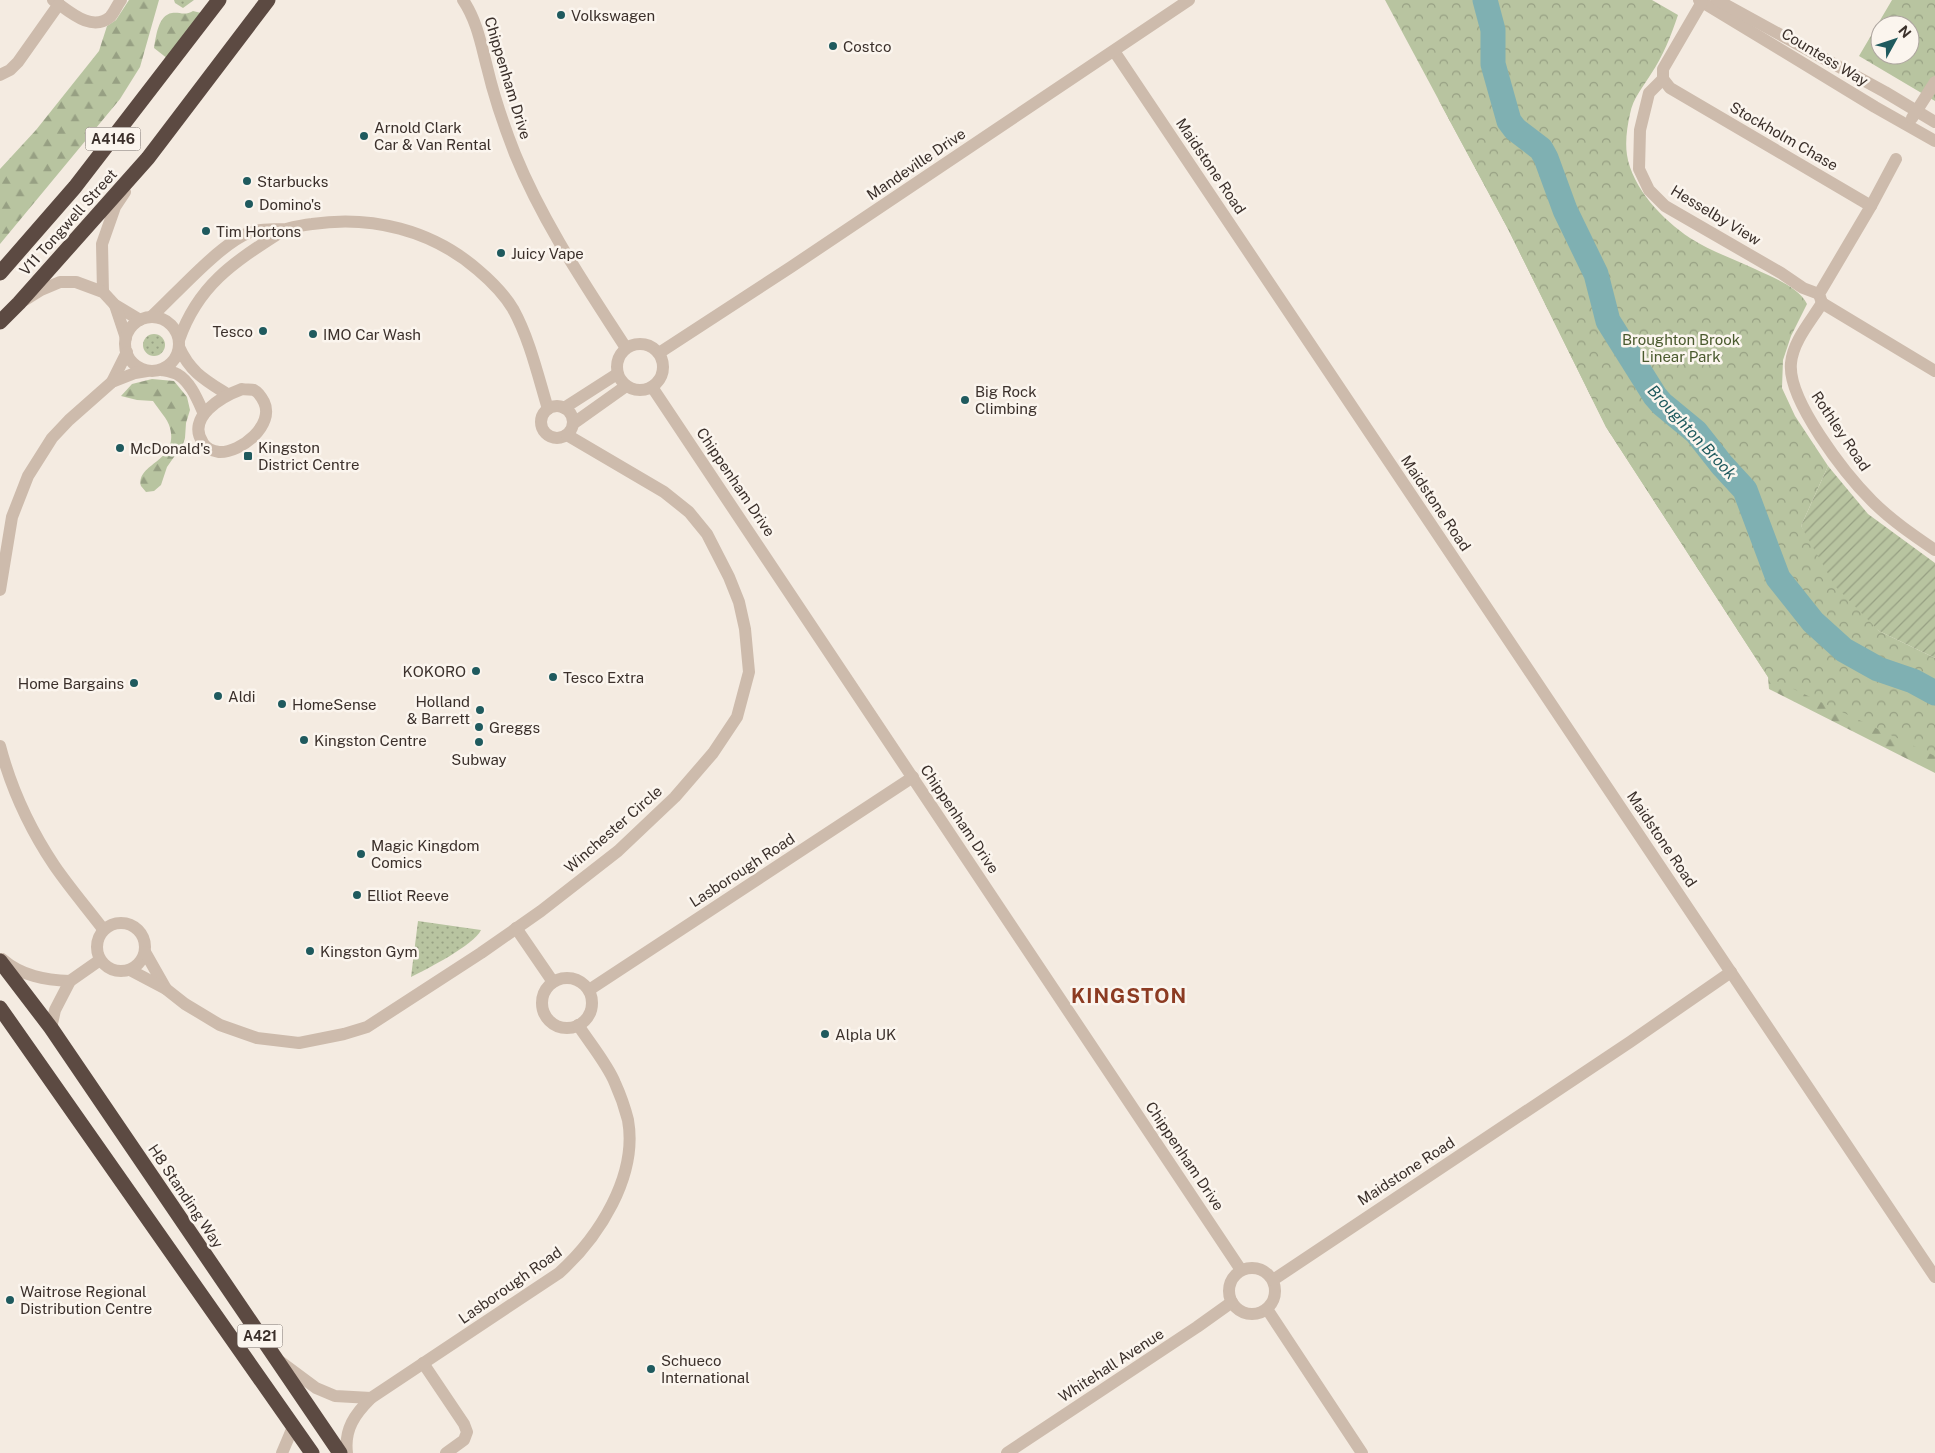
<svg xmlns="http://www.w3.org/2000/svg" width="1935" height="1453" font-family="'Public Sans',sans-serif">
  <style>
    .grass { fill: url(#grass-dots) }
    .forest { fill: url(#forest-firs) }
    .park { fill: url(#park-crowns); fill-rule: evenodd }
    .garden { fill: url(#garden-furrows) }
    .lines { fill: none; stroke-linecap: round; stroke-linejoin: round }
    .river { stroke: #7fb0b2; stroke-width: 25 }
    .minor { stroke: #cdbbac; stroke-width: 12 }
    .highway { stroke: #5c4a42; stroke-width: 15 }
    .poi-dot { fill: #1f5a5e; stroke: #fbf5ee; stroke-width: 2 }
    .labels { text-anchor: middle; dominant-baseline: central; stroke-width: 5; stroke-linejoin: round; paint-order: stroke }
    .shield { fill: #fbf5ee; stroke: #756b66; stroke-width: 1 }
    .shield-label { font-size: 14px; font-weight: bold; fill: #3b302b }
    .poi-label { font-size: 15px; fill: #3b302b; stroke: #fbf5ee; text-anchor: start }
    .street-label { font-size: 15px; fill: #3b302b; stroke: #fbf5ee }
    .park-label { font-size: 15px; fill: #4a5a2e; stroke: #fbf5ee }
    .water-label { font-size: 16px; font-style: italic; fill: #1f5a5e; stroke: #fbf5ee }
    .district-label { font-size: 20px; font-weight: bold; letter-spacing: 1px; fill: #8c3b22; stroke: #fbf5ee }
  </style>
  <defs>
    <pattern id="grass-dots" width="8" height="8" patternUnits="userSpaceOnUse" patternTransform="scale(1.25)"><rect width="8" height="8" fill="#b8c4a0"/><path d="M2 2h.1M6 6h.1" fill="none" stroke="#97a083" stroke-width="1.8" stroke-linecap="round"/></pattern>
    <pattern id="forest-firs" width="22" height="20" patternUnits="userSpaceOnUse" patternTransform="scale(1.25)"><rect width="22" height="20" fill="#b8c4a0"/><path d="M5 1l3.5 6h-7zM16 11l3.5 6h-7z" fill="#97a083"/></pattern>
    <pattern id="park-crowns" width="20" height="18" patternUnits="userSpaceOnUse" patternTransform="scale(1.25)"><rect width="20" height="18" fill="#b8c4a0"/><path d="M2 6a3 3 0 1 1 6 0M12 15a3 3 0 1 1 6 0" fill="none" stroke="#97a083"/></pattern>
    <pattern id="garden-furrows" width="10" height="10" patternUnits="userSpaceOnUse" patternTransform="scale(1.25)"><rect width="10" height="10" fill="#b8c4a0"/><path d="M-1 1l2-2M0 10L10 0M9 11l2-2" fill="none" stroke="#97a083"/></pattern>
  </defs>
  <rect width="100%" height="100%" fill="#f4ebe1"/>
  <g class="grass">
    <polygon points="174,0 194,0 183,8 175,3"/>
    <circle cx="154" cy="345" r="11"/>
    <path d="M418 921 481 930C474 945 427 969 411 977Z"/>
  </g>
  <g class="forest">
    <polygon points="129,0 159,0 140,67 120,99 0,244 0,169 36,130 99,51 107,26 116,20"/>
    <path d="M193 11 201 13 168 59 154 48C156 37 158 15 172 13 180 12 185 16 193 11Z"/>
    <polygon points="1438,99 1935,740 1935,773 1769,689 1768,677 1606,427 1508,229"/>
    <path d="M152 379 174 381 187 397 190 410 186 423 185 438 183 444 167 467 161 485 154 491 146 492 141 486C136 463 179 462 170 428 168 419 158 409 153 401L137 400 121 396 132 384Z"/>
  </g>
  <g class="park">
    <path d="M1385 0H1652L1678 15C1671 36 1663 56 1651 74 1643 87 1633 98 1630 114 1627 127 1625 142 1627 155 1632 188 1663 220 1690 238 1710 251 1734 259 1755 269 1772 277 1799 287 1807 304L1791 336 1783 360 1782 388 1795 416 1828 466 1801 526 1879 631 1935 658V756L1768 677 1606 427 1508 229Z"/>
    <path d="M1892 0H1935V101L1859 56ZM1880 25H1910V55H1880Z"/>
  </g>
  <polygon class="garden" points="1828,466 1868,514 1935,563 1935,658 1879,631 1835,586 1801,526"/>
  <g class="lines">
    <polyline class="river" points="1485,0 1493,30 1493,64 1509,121 1515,129 1541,149 1546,158 1565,210 1596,274 1608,321 1655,396 1662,404 1696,432 1722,465 1745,490 1778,578 1813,622 1844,650 1878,669 1913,681 1935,693"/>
    <g class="minor">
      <path d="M53 0C68 10 91 33 110 17 114 13 117 5 121 0"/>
      <path d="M463 0C477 21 481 44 487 67 494 97 504 126 515 154 543 223 586 286 626 348"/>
      <polyline points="1699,0 1875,107 1935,141"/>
      <polyline points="1717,0 1885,92 1935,122"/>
      <polyline points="1702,2 1663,69 1663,79 1670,88 1871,206 1819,294 1822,303"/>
      <polyline points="1114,51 1935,1277"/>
      <polyline points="0,75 10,70 18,62 59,4"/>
      <polyline points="1663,79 1649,93 1640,130 1639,169 1649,190 1665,206 1781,273 1803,288 1819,294"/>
      <polyline points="1912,118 1935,82"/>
      <polyline points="1871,206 1896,159"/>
      <polyline points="103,292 102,244 115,207 125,192"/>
      <polyline points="25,300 41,290 60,282 76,282 103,292 115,305 140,320"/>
      <path d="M1822 303C1811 321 1793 341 1791 363 1787 400 1846 475 1872 501 1891 520 1913 535 1935 550"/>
      <polyline points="1822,303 1935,371"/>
      <polyline points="115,305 126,338"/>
      <path d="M151 317C176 294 218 246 248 233 260 228 273 230 286 229 294 227 303 225 312 224 371 215 432 230 478 270 491 281 504 294 513 309 530 340 538 376 548 409"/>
      <circle cx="152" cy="344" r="27"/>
      <path d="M179 340C199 283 236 261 284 230"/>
      <circle cx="640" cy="367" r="23"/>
      <path d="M179 347C190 372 205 380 227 394"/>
      <polyline points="659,353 791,267 1189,0"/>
      <path d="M162 370C167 371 173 372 177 374 191 382 198 401 204 414"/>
      <polyline points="112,382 127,352"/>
      <path d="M652 387C849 681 1046 975 1241 1270"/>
      <path d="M242 389C246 390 251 389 254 390 258 392 262 398 264 402 275 425 241 453 219 452 212 451 206 448 203 443 185 417 223 396 242 389Z"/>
      <circle cx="557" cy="422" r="16"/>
      <polyline points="564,408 617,374"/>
      <polyline points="574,423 626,386"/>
      <polyline points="0,590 12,517 28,476 52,438 69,420 112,382 135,373 147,371"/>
      <path d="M0 746C11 788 30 829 54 865 69 887 87 908 103 929"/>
      <circle cx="121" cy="947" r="24"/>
      <polyline points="516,928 553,982"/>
      <polyline points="145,952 166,989"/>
      <path d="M2 959C22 976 45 980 70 981"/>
      <polyline points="130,970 166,989 185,1004 220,1025 257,1038 299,1043 344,1034 367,1027 481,953 541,911 618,851 675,797 713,753 737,717 749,672 745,629 739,602 729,577 707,534 689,512 664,492 567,435"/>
      <circle cx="567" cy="1003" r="25"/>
      <polyline points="589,990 913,777"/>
      <polyline points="51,1028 55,1010 70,981 100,960"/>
      <circle cx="1252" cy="1291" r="23"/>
      <polyline points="1273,1280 1630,1042 1731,972"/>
      <polyline points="1267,1309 1362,1453"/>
      <polyline points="281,1362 316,1388 335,1396 371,1398"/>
      <polyline points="423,1363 464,1424 467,1432 464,1440 446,1453"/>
      <polyline points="282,1453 293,1427"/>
      <path d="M347 1453C344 1429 355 1414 371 1398L559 1273C599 1237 638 1176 628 1120 625 1108 620 1094 615 1083 608 1065 589 1042 578 1025"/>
      <polyline points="1007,1453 1197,1327 1232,1302"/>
    </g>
    <g class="highway">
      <polyline points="0,273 75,187 219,0"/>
      <polyline points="0,322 19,303 148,158 268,0"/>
      <polyline points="0,961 51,1028 340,1453"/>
      <polyline points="0,1008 312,1453"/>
    </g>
  </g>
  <g class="poi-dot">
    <circle cx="561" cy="15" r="5"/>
    <circle cx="833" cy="46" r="5"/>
    <circle cx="364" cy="136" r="5"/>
    <circle cx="247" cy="181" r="5"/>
    <circle cx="249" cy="204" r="5"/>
    <circle cx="206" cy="231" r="5"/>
    <circle cx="501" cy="253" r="5"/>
    <circle cx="263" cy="331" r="5"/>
    <circle cx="313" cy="334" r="5"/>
    <circle cx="965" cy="400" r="5"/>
    <circle cx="120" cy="448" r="5"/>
    <rect x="243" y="451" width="10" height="10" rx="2.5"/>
    <circle cx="476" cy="671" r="5"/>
    <circle cx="553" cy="677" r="5"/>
    <circle cx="134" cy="683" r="5"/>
    <circle cx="218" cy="696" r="5"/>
    <circle cx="282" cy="704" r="5"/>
    <circle cx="480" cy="710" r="5"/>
    <circle cx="479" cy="727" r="5"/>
    <circle cx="304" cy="740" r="5"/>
    <circle cx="479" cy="742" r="5"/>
    <circle cx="361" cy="854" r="5"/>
    <circle cx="357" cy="895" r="5"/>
    <circle cx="310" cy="951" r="5"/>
    <circle cx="825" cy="1034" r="5"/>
    <circle cx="10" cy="1300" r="5"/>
    <circle cx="651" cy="1369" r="5"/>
  </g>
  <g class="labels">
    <g class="shield">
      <rect x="85.5" y="127.5" width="55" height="23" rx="4"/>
      <rect x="237.5" y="1324.5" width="45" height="23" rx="4"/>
    </g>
    <g class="shield-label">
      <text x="113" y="139">A4146</text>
      <text x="260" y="1336">A421</text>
    </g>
    <g class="poi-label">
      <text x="571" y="15">Volkswagen</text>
      <text x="843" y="46">Costco</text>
      <text x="374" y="127">Arnold Clark<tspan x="374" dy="17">Car &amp; Van Rental</tspan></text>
      <text x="257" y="181">Starbucks</text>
      <text x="259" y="204">Domino's</text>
      <text x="216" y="231">Tim Hortons</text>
      <text x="511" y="253">Juicy Vape</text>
      <text x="253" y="331" text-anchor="end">Tesco</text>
      <text x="323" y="334">IMO Car Wash</text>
      <text x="975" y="391">Big Rock<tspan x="975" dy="17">Climbing</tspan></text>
      <text x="258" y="447">Kingston<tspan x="258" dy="17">District Centre</tspan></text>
      <text x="130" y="448">McDonald's</text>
      <text x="466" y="671" text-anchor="end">KOKORO</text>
      <text x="563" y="677">Tesco Extra</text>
      <text x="124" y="683" text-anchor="end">Home Bargains</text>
      <text x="228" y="696">Aldi</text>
      <text x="470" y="701" text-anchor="end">Holland<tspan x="470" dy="17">&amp; Barrett</tspan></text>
      <text x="292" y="704">HomeSense</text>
      <text x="489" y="727">Greggs</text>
      <text x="314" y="740">Kingston Centre</text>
      <text x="479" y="759" text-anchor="middle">Subway</text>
      <text x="371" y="845">Magic Kingdom<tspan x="371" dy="17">Comics</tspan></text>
      <text x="367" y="895">Elliot Reeve</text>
      <text x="320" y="951">Kingston Gym</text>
      <text x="835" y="1034">Alpla UK</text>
      <text x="20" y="1291">Waitrose Regional<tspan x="20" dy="17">Distribution Centre</tspan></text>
      <text x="661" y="1360">Schueco<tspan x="661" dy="17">International</tspan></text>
    </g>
    <g class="street-label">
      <text transform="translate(1825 57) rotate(31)">Countess Way</text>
      <text transform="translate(508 78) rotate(73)">Chippenham Drive</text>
      <text transform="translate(1784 136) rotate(30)">Stockholm Chase</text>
      <text transform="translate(916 164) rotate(-34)">Mandeville Drive</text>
      <text transform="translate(1211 166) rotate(56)">Maidstone Road</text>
      <text transform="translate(1716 215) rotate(31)">Hesselby View</text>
      <text transform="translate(68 222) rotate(-48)">V11 Tongwell Street</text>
      <text transform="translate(1841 431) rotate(56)">Rothley Road</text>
      <text transform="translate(736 482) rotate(56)">Chippenham Drive</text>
      <text transform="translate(1436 503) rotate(56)">Maidstone Road</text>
      <text transform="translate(960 819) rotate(56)">Chippenham Drive</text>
      <text transform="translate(613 829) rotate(-41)">Winchester Circle</text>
      <text transform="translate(1662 839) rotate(56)">Maidstone Road</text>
      <text transform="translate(742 870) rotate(-33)">Lasborough Road</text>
      <text transform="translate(1185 1156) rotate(56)">Chippenham Drive</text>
      <text transform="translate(1406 1171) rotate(-33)">Maidstone Road</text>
      <text transform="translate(186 1196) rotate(56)">H8 Standing Way</text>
      <text transform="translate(510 1285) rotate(-35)">Lasborough Road</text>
      <text transform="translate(1111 1365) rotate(-33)">Whitehall Avenue</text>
    </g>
    <g class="park-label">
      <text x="1681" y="339">Broughton Brook<tspan x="1681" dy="17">Linear Park</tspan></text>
    </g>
    <g class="water-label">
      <text transform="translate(1692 432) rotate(47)">Broughton Brook</text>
    </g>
    <g class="district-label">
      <text x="1129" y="996">KINGSTON</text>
    </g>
  </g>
  <g transform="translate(1895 40) rotate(50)"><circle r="24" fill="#fbf5ee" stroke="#aea6a0"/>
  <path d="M0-4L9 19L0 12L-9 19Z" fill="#1f5a5e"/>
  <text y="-8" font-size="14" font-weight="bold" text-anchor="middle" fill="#3b302b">N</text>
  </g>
</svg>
